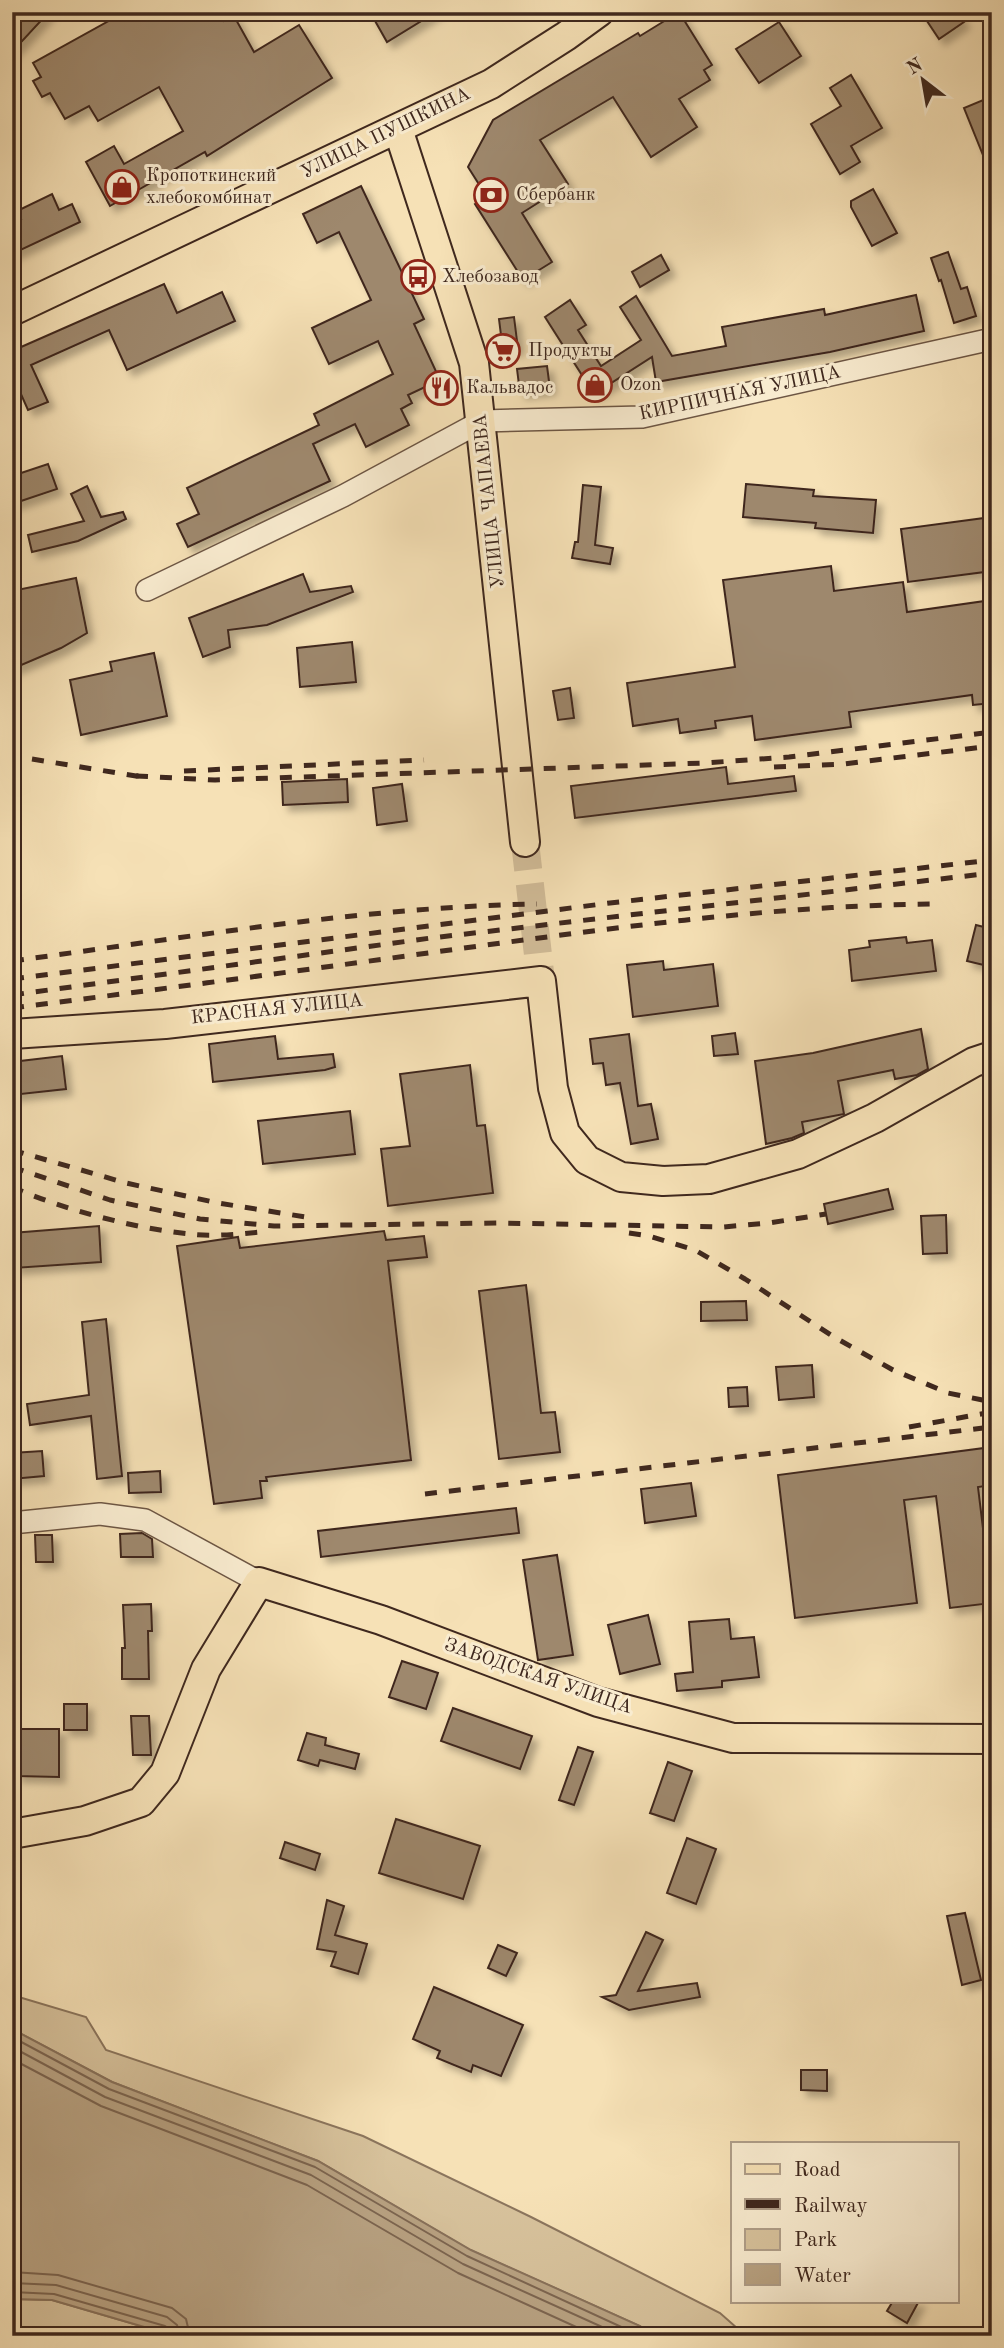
<svg xmlns="http://www.w3.org/2000/svg" width="1004" height="2348" font-family="'Old Standard TT',serif">
  <style>
    .green { fill: #d7c29c; stroke: #8b755d; stroke-width: 2 }
    .water { fill: #b8a282; stroke: #88715a; stroke-width: 2 }
    .lines { fill: none; stroke-linecap: round; stroke-linejoin: round }
    .shore { stroke: #7c6550; stroke-width: 2 }
    .building { fill: #9e886d; stroke: #3f281e; stroke-width: 2; filter: url(#shadow) }
    .major-tunnel { stroke: #d1bc98; stroke-width: 28; stroke-dasharray: 28 14; stroke-linecap: butt }
    .minor-casing { stroke: #6d5644; stroke-width: 24 }
    .major-casing { stroke: #3f281e; stroke-width: 32 }
    .minor { stroke: #f9ecd0; stroke-width: 21 }
    .major { stroke: #f6e1b6; stroke-width: 28 }
    .rail { stroke: #3f281e; stroke-width: 5; stroke-dasharray: 12 12; stroke-linecap: butt }
    .labels { text-anchor: middle; dominant-baseline: central; stroke-width: 6; stroke-linejoin: round; paint-order: stroke }
    .street-label { font-size: 19px; fill: #3f281e; stroke: #f9ecd0 }
    .poi-label { font-size: 19px; fill: #3f281e; stroke: #f9ecd0; text-anchor: start }
  </style>
  <defs>
    <filter id="shadow"><feDropShadow dx="6" dy="6" stdDeviation="3.5" flood-color="#0004"/></filter>
  </defs>
  <rect width="100%" height="100%" fill="#f6e1b6"/>
  <filter id="stains"><feTurbulence type="fractalNoise" baseFrequency=".00286" numOctaves="4"/><feColorMatrix values="0 0 0 0 .2 0 0 0 0 .09 0 0 0 0 .02 0 0 0 .5 -.17"/></filter>
  <radialGradient id="worn" r=".72"><stop offset=".6" stop-color="#630" stop-opacity="0"/><stop offset="1" stop-color="#630" stop-opacity=".3"/></radialGradient>
  <g class="green">
    <polygon points="12,1995 86,2017 106,2050 363,2136 531,2217 720,2313 746,2336 653,2336 640,2326 470,2250 318,2161 112,2082 12,2029"/>
    <polygon points="12,2299 52,2300 175,2336 12,2336"/>
  </g>
  <polygon class="water" points="12,2029 112,2082 318,2161 471,2250 640,2326 653,2336 175,2336 52,2300 12,2299"/>
  <g class="lines">
    <g class="shore">
      <polyline points="12,2037 109,2089 315,2167 467,2256 641,2336"/>
      <polyline points="12,2047 105,2097 311,2175 463,2264 622,2336"/>
      <polyline points="12,2059 101,2106 307,2185 458,2273 596,2336"/>
      <polyline points="12,2272 58,2275 172,2308 186,2319 190,2336"/>
      <polyline points="12,2283 56,2285 167,2317 177,2325 180,2336"/>
      <polyline points="12,2292 54,2294 165,2326 170,2329 171,2336"/>
    </g>
  </g>
  <g class="building">
    <polygon points="12,12 49,12 12,52"/>
    <polygon points="125,12 135,12 138,19 149,12 219,12 224,21 234,16 254,52 299,25 332,78 207,156 205,152 110,206 86,162 114,146 124,164 183,131 159,87 98,121 89,106 65,119 50,93 42,97 33,81 41,77 33,63"/>
    <polygon points="370,12 436,12 387,42"/>
    <polygon points="679,12 712,65 704,70 710,80 679,99 697,127 651,157 613,97 540,140 568,184 522,213 552,262 523,280 475,204 487,197 468,167 493,120 638,33 640,36"/>
    <polygon points="921,12 957,12 964,22 939,39"/>
    <polygon points="779,22 801,56 759,83 736,49"/>
    <polygon points="851,75 882,128 851,146 860,162 840,174 811,124 841,106 830,88"/>
    <polygon points="988,98 992,108 991,175 964,108"/>
    <polygon points="361,186 424,319 414,324 440,380 408,395 412,403 401,409 409,425 366,447 355,424 313,444 330,481 188,547 177,524 199,514 187,488 319,425 314,414 393,374 378,341 329,364 312,328 371,300 339,232 317,243 303,214"/>
    <polygon points="873,189 897,233 872,246 851,207 851,201"/>
    <polygon points="52,194 59,210 72,204 80,222 12,254 12,223 21,219 17,211"/>
    <polygon points="948,252 961,289 967,287 976,316 954,323 941,280 939,281 931,258"/>
    <polygon points="661,255 669,270 640,287 632,272"/>
    <polygon points="164,284 177,313 222,292 235,321 127,370 109,330 31,365 48,402 28,410 12,374 12,351"/>
    <polygon points="916,295 924,331 830,352 656,382 652,357 594,394 545,317 570,300 586,325 578,330 601,366 641,340 620,307 636,296 672,356 726,346 722,327 824,309 825,315"/>
    <polygon points="514,317 518,349 503,351 499,319"/>
    <polygon points="547,366 550,389 520,393 517,369"/>
    <polygon points="48,464 57,489 12,504 12,476"/>
    <polygon points="746,484 814,490 813,496 876,500 873,533 815,528 816,523 743,517"/>
    <polygon points="583,485 601,487 595,545 613,548 610,564 572,558 575,542 578,542"/>
    <polygon points="87,486 101,517 123,512 126,519 78,541 32,552 28,535 84,521 71,494"/>
    <polygon points="992,517 992,571 908,582 901,529"/>
    <polygon points="831,566 834,591 903,582 907,612 992,600 992,703 973,705 972,695 849,712 851,727 755,740 752,716 715,721 716,728 680,733 678,719 633,726 627,683 735,667 723,580"/>
    <polygon points="303,574 310,592 351,586 353,592 267,625 228,630 230,647 203,657 189,618"/>
    <polygon points="76,578 87,633 61,648 12,669 12,591"/>
    <polygon points="352,642 356,682 300,687 297,648"/>
    <polygon points="154,653 167,716 81,735 70,680 112,671 110,662"/>
    <polygon points="570,688 574,718 558,720 553,691"/>
    <polygon points="726,767 728,784 794,776 796,791 575,818 571,786"/>
    <polygon points="347,779 348,802 283,805 282,782"/>
    <polygon points="402,784 407,821 377,825 373,788"/>
    <polygon points="976,925 992,929 992,967 967,961"/>
    <polygon points="906,937 907,943 932,940 936,971 852,981 849,950 870,947 869,941"/>
    <polygon points="663,961 664,970 713,964 718,1006 633,1017 627,965"/>
    <polygon points="921,1029 928,1069 917,1075 895,1079 893,1070 838,1081 844,1114 802,1122 804,1133 792,1138 766,1144 755,1061 813,1053"/>
    <polygon points="735,1033 738,1054 714,1056 712,1036"/>
    <polygon points="629,1034 638,1106 651,1104 658,1139 631,1144 620,1083 606,1085 603,1063 593,1064 590,1039"/>
    <polygon points="275,1036 278,1059 333,1054 335,1067 325,1070 213,1082 209,1044"/>
    <polygon points="62,1056 66,1089 12,1095 12,1062"/>
    <polygon points="470,1065 477,1126 485,1125 493,1193 388,1206 381,1149 410,1146 400,1074"/>
    <polygon points="350,1111 355,1154 263,1164 258,1121"/>
    <polygon points="888,1189 893,1209 828,1224 824,1204"/>
    <polygon points="946,1215 947,1253 923,1254 921,1216"/>
    <polygon points="99,1226 101,1262 14,1268 12,1233"/>
    <polygon points="384,1231 386,1240 424,1236 427,1257 388,1261 411,1460 266,1477 267,1481 260,1481 262,1498 214,1504 177,1246 238,1237 240,1248"/>
    <polygon points="526,1285 541,1413 555,1412 560,1452 499,1459 479,1291"/>
    <polygon points="746,1301 747,1320 701,1321 701,1302"/>
    <polygon points="106,1319 122,1476 97,1479 91,1416 30,1425 27,1404 89,1395 82,1322"/>
    <polygon points="812,1365 814,1397 779,1400 776,1367"/>
    <polygon points="747,1387 748,1406 729,1407 728,1388"/>
    <polygon points="992,1447 992,1485 978,1487 992,1603 950,1608 936,1496 904,1500 917,1603 795,1618 778,1475"/>
    <polygon points="42,1451 44,1476 12,1479 12,1453"/>
    <polygon points="160,1471 161,1492 129,1493 128,1473"/>
    <polygon points="691,1483 696,1516 645,1523 641,1489"/>
    <polygon points="516,1508 519,1533 321,1557 318,1531"/>
    <polygon points="142,1533 152,1539 153,1557 121,1557 120,1534"/>
    <polygon points="35,1535 52,1535 53,1562 36,1562"/>
    <polygon points="557,1555 573,1655 538,1660 523,1560"/>
    <polygon points="151,1604 152,1631 148,1631 149,1679 122,1679 122,1648 125,1648 123,1605"/>
    <polygon points="648,1615 660,1664 620,1674 608,1625"/>
    <polygon points="729,1619 731,1639 754,1637 759,1677 722,1681 722,1687 677,1691 675,1674 693,1672 689,1622"/>
    <polygon points="402,1661 438,1673 426,1709 389,1697"/>
    <rect x="64" y="1704" width="23" height="26"/>
    <polygon points="453,1708 532,1736 520,1769 441,1741"/>
    <polygon points="131,1716 149,1716 151,1755 133,1755"/>
    <polygon points="12,1729 59,1729 59,1777 16,1776"/>
    <polygon points="307,1733 326,1738 325,1745 359,1754 355,1769 320,1760 318,1766 298,1760"/>
    <polygon points="578,1747 593,1752 574,1805 559,1800"/>
    <polygon points="668,1762 692,1771 674,1821 650,1813"/>
    <polygon points="396,1819 480,1846 463,1899 379,1873"/>
    <polygon points="687,1838 716,1849 696,1904 667,1893"/>
    <polygon points="285,1842 320,1854 315,1870 280,1858"/>
    <polygon points="327,1900 344,1906 335,1935 367,1944 358,1974 331,1966 336,1952 317,1949"/>
    <polygon points="965,1913 981,1980 962,1985 947,1916"/>
    <polygon points="646,1932 663,1940 638,1991 697,1983 700,1997 629,2010 602,1997 616,1995"/>
    <polygon points="498,1945 517,1953 506,1976 488,1968"/>
    <polygon points="434,1987 523,2025 501,2076 473,2065 471,2072 437,2058 440,2051 413,2039"/>
    <polygon points="801,2070 827,2070 827,2091 801,2090"/>
    <polygon points="893,2301 919,2301 907,2323 887,2311"/>
  </g>
  <g class="lines">
    <polyline class="major-tunnel" points="525,842 541,981"/>
    <g class="minor-casing">
      <g id="minor">
        <polyline points="147,590 343,496 482,421 642,417 992,339"/>
        <polyline points="12,1523 100,1514 145,1520 259,1582"/>
      </g>
    </g>
    <g class="major-casing">
      <g id="major">
        <polyline points="398,129 474,363 525,842"/>
        <polyline points="12,311 491,84 566,36 599,12"/>
        <polyline points="12,1034 165,1024 541,981 553,1088 565,1133 587,1160 621,1177 663,1181 709,1179 798,1154 875,1118 974,1062 992,1056"/>
        <polyline points="12,1834 85,1821 141,1802 165,1773 206,1669 259,1582 381,1620 598,1702 733,1738 992,1739"/>
      </g>
    </g>
    <use href="#minor" class="minor"/>
    <use href="#major" class="major"/>
    <g class="rail">
      <polyline points="32,759 136,776 146,775"/>
      <polyline points="774,767 843,764 992,746"/>
      <polyline points="184,771 424,760"/>
      <polyline points="136,776 215,780 704,763 789,757 992,732"/>
      <path d="M12 961C185 938 363 907 537 904"/>
      <polyline points="12,979 610,903 992,860"/>
      <polyline points="12,995 431,938 992,873"/>
      <path d="M12 1008C163 989 313 969 464 948 621 927 779 905 938 904"/>
      <polyline points="12,1150 126,1183 218,1203 312,1218"/>
      <polyline points="12,1167 110,1200 200,1219 274,1226 497,1223 723,1227 769,1223 826,1214"/>
      <path d="M12 1187C62 1209 136 1229 190 1234 213 1237 239 1234 261 1232"/>
      <polyline points="629,1233 649,1236 695,1250 745,1279 834,1337 893,1370 948,1393 992,1402"/>
      <polyline points="909,1427 992,1412"/>
      <polyline points="425,1494 992,1427"/>
    </g>
  </g>
  <defs>
    <g id="shop-ring" transform="scale(1.75)"><circle r="9.5" fill="#f9ecd0" stroke="#8f2418" stroke-width="1.5"/><path d="M-5-2.5h2.3a2.7 3.5 0 0 1 5.4 0H5L5.5 6h-11ZM-1.5-2.5h3a1.5 2.3 0 0 0-3 0Z" fill="#8f2418"/></g>
    <g id="bank-ring" transform="scale(1.75)"><circle r="9.5" fill="#f9ecd0" stroke="#8f2418" stroke-width="1.5"/><path d="M-6-4H6V4H-6ZM0-2.3a2.3 2.3 0 1 0 0 4.6a2.3 2.3 0 1 0 0-4.6Z" fill="#8f2418"/></g>
    <g id="bus-ring" transform="scale(1.75)"><circle r="9.5" fill="#f9ecd0" stroke="#8f2418" stroke-width="1.5"/><path d="M-5-6H5V4H4V6H2V4H-2V6H-4V4H-5ZM-3.5-4V0h7V-4ZM-3.5 1.2v1.5H-2V1.2ZM2 1.2v1.5H3.5V1.2Z" fill="#8f2418"/></g>
    <g id="supermarket-ring" transform="scale(1.75)"><circle r="9.5" fill="#f9ecd0" stroke="#8f2418" stroke-width="1.5"/><path d="M-6-5.5h2.5l.6 2H6L4.5 2H-2.5L-4.4-4H-6ZM-1.5 3.2a1.3 1.3 0 1 0 .1 0ZM3 3.2a1.3 1.3 0 1 0 .1 0Z" fill="#8f2418"/></g>
    <g id="restaurant-ring" transform="scale(1.75)"><circle r="9.5" fill="#f9ecd0" stroke="#8f2418" stroke-width="1.5"/><path d="M-5-6h1v4h1v-4h1v4h1v-4h1v5L-1.5 .5V6h-2V.5L-5-1ZM5-6V6H3V1.5H1.5Q1.5-4 5-6Z" fill="#8f2418"/></g>
  </defs>
  <g fill-rule="evenodd">
    <use href="#shop-ring" x="122" y="187"/>
    <use href="#bank-ring" x="491" y="195"/>
    <use href="#bus-ring" x="418" y="277"/>
    <use href="#supermarket-ring" x="503" y="351"/>
    <use href="#shop-ring" x="595" y="385"/>
    <use href="#restaurant-ring" x="441" y="388"/>
  </g>
  <g class="labels">
    <g class="street-label">
      <text transform="translate(386 134) rotate(-26)">УЛИЦА ПУШКИНА</text>
      <text transform="translate(740 394) rotate(-12)">КИРПИЧНАЯ УЛИЦА</text>
      <text transform="translate(490 501) rotate(-96)">УЛИЦА ЧАПАЕВА</text>
      <text transform="translate(277 1010) rotate(-6)">КРАСНАЯ УЛИЦА</text>
      <text transform="translate(538 1677) rotate(19)">ЗАВОДСКАЯ УЛИЦА</text>
    </g>
    <g class="poi-label">
      <text x="146" y="176">Кропоткинский<tspan x="146" dy="22">хлебокомбинат</tspan></text>
      <text x="516" y="195">Сбербанк</text>
      <text x="442" y="277">Хлебозавод</text>
      <text x="528" y="351">Продукты</text>
      <text x="620" y="385">Ozon</text>
      <text x="466" y="388">Кальвадос</text>
    </g>
  </g>
  <rect width="1004" height="2348" fill="none" stroke="#f6e1b6" stroke-width="42"/>
  <rect x="14" y="14" width="976" height="2320" fill="none" stroke="#3f281e" stroke-width="3.5"/>
  <rect x="21" y="21" width="962" height="2306" fill="none" stroke="#3f281e" stroke-width="2"/>
  <rect x="731" y="2142" width="228" height="161" fill="#f9ecd0" stroke="#af9e89" stroke-width="2"/>
  <rect x="745" y="2164" width="35" height="10" fill="#f6e1b6" stroke="#af9e89" stroke-width="2"/>
  <text x="794" y="2176" font-size="21" fill="#3f281e">Road</text>
  <rect x="745" y="2199" width="35" height="10" fill="#3f281e" stroke="#af9e89" stroke-width="2"/>
  <text x="794" y="2212" font-size="21" fill="#3f281e">Railway</text>
  <rect x="745" y="2229" width="35" height="21" fill="#d7c29c" stroke="#af9e89" stroke-width="2"/>
  <text x="794" y="2246" font-size="21" fill="#3f281e">Park</text>
  <rect x="745" y="2264" width="35" height="21" fill="#b8a282" stroke="#af9e89" stroke-width="2"/>
  <text x="794" y="2282" font-size="21" fill="#3f281e">Water</text>
  <g transform="translate(923 80) rotate(329)" stroke="#f9ecd0" stroke-width="5" paint-order="stroke">
  <path d="M0-5L12 26L0 18L-12 26Z" fill="#3f281e"/>
  <text y="-10" font-size="19" font-weight="bold" text-anchor="middle" fill="#3f281e">N</text>
  </g>
  <rect width="100%" height="100%" filter="url(#stains)"/>
  <rect width="100%" height="100%" fill="url(#worn)"/>
</svg>
